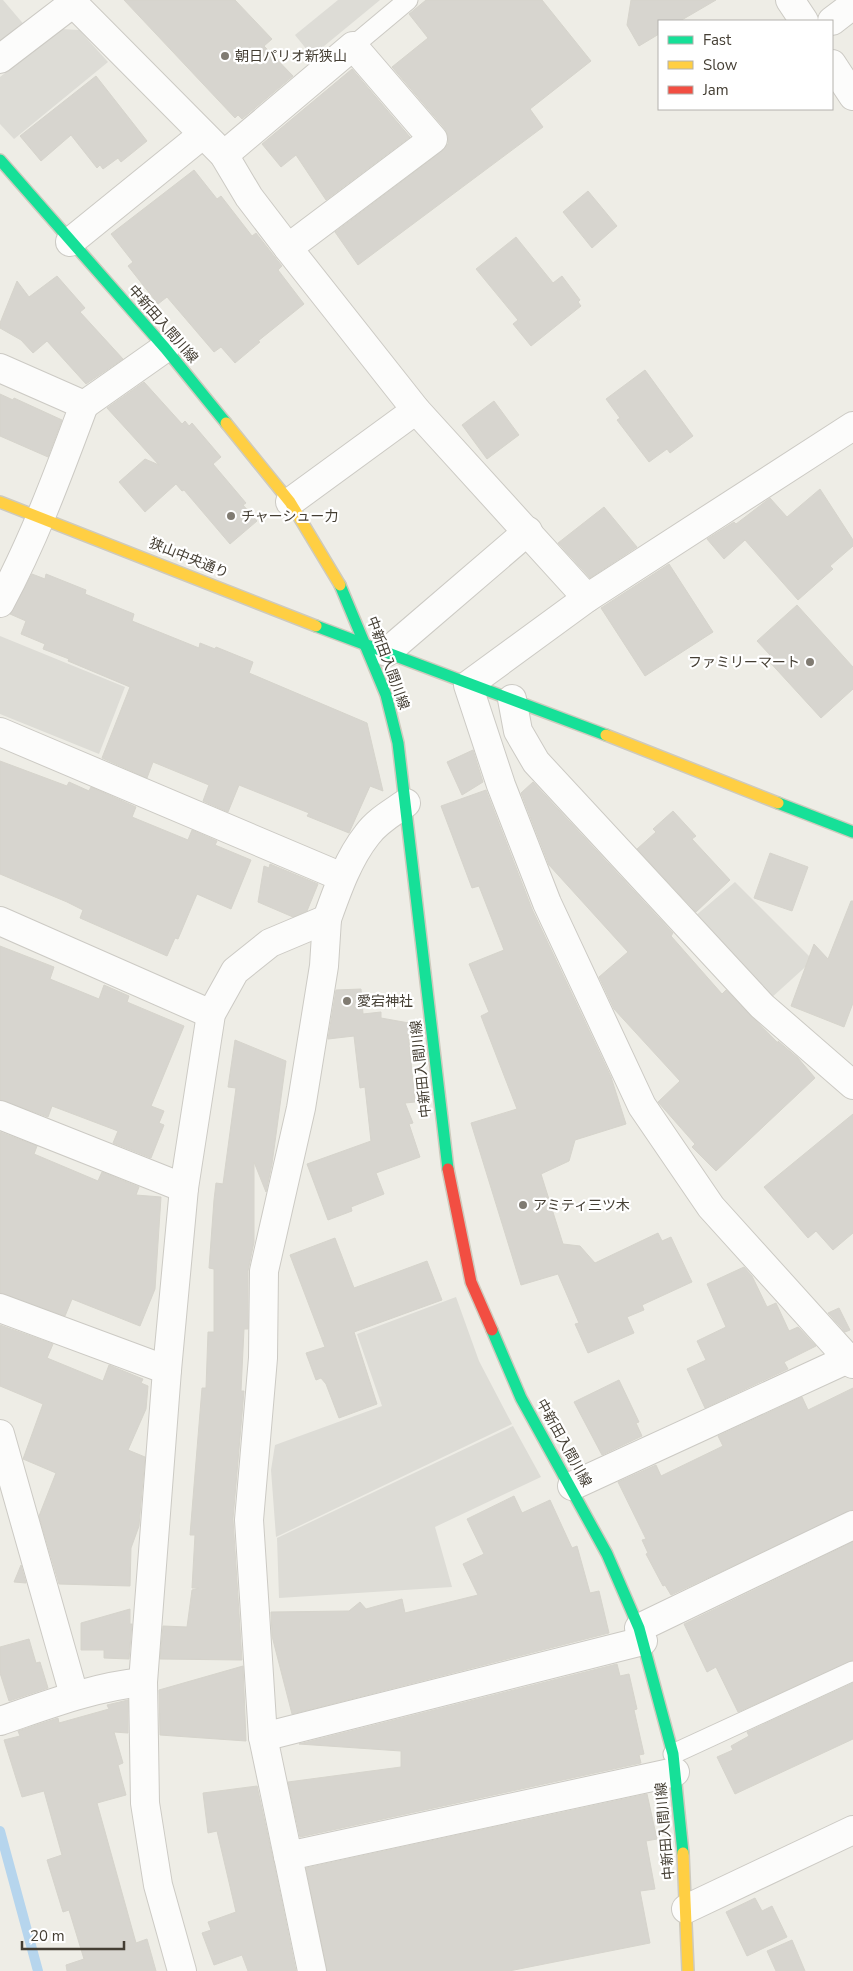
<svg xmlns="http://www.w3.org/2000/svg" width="853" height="1971" font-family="'Nunito Sans','Noto Sans JP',sans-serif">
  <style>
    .parking { fill: #dddcd6 }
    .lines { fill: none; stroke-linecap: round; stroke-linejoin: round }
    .stream { stroke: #b6d5ed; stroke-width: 10 }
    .building { fill: #d7d5cf; stroke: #d6d4cc }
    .lane-casing { stroke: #cccac4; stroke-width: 21 }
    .street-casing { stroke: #cccac4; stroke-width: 30 }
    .fast-casing { stroke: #cecabd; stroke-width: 14 }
    .slow-casing { stroke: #cecabd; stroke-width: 14 }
    .jam-casing { stroke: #cecabd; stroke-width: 14 }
    .lane { stroke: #fcfcfb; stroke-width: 19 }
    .street { stroke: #fcfcfb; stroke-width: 28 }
    .fast { stroke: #16e098; stroke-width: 11 }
    .slow { stroke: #ffcf43; stroke-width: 11 }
    .jam { stroke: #f24e42; stroke-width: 11 }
    .poi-dot { fill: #807b72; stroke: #fff; stroke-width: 2 }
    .labels { text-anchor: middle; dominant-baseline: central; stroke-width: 4.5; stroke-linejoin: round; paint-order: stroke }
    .poi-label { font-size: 14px; fill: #443e33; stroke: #fff; text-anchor: start }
    .street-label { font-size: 14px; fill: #443e33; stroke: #fff }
  </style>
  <rect width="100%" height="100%" fill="#eeede6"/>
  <g class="parking">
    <polygon points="0,0 3,0 26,27 0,48"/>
    <polygon points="338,0 380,0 312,56 295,35"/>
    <polygon points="62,29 79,30 108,62 14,139 0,124 0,77"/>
    <polygon points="0,636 125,687 99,754 0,714"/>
    <polygon points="735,882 813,960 770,999 694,917"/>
    <polygon points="456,1297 479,1361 512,1424 276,1537 271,1470 275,1445 382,1406 357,1334"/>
    <polygon points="513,1426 541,1477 435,1527 452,1587 279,1598 277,1538"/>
  </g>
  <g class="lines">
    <polyline class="stream" points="0,1831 38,1971"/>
  </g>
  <g class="building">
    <polygon points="124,0 235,0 272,39 264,46 293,76 242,119 238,115 235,118"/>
    <polygon points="426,0 542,0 591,61 530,109 543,127 358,265 335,232 442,151 448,144 448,136 445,129 392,67 428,38 409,14"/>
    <polygon points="631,0 716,0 680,21 659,21 659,34 639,46 627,25"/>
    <polygon points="352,69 410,137 326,200 296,155 281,167 262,144"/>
    <polygon points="96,76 147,141 121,162 118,158 103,169 100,165 97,168 71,135 41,161 20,136"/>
    <polygon points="194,170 217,199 221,196 252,236 256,233 282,266 278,270 304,304 258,341 260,342 235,363 221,347 214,352 167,297 158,304 128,266 133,262 111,234"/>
    <polygon points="588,191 617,226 592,248 563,212"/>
    <polygon points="516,237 553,283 562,276 580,300 578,302 581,306 531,346 513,324 518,320 476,269"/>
    <polygon points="57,276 85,308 80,312 123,359 86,384 47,341 33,353 21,340 0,328 0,323 17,281 29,297"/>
    <polygon points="645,370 693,436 670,453 667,449 649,462 617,420 620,418 606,399"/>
    <polygon points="144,382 182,424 185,421 189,426 192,423 221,457 213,464 246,503 243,505 257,521 230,544 184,490 182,491 176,484 145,512 119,482 145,459 159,465 107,408"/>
    <polygon points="0,394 13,400 14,398 62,420 48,457 0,436"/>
    <polygon points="494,401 519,435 487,459 462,425"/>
    <polygon points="820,489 853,540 853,546 830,566 833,569 798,600 745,540 724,559 707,539 734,522 736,524 770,498 787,517"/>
    <polygon points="604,507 637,547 590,578 558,543"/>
    <polygon points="669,564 713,632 645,676 601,608"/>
    <polygon points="32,574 45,579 46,574 86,590 85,594 134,614 132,621 199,648 200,643 215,649 216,647 253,662 249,673 367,723 383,791 370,786 349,833 307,816 309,813 239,785 228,812 203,801 209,785 153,762 147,778 102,758 130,687 68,661 69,659 43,649 45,644 21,634 26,621 10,614"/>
    <polygon points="797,605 853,667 853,689 821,718 766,658 770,655 757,641"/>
    <polygon points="473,750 483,782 462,795 447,762"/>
    <polygon points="0,761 67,786 69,782 89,791 91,787 136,807 132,817 188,840 192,830 217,841 215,845 251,860 231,909 197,894 178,939 175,938 167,956 80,918 83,910 67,902 0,874"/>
    <polygon points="533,782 673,933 671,936 722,994 726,990 778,1043 778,1041 798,1058 815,1078 716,1171 692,1147 695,1144 658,1102 680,1081 614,1009 599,977 628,952 549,865 521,793"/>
    <polygon points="486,790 532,909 611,1077 626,1124 575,1140 569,1161 541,1174 563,1244 580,1246 595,1263 658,1233 662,1241 671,1237 692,1282 642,1305 644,1310 627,1317 634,1333 588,1353 575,1324 579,1323 558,1274 521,1285 471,1123 517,1109 481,1016 489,1012 469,964 504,950 479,886 472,888 441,806"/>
    <polygon points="673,811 696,836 692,839 730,880 696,912 637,849 656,832 653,829"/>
    <polygon points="770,853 808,867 792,911 754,898"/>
    <polygon points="270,864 318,884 307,911 293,917 258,902 264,866 269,868"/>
    <polygon points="851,901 853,901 853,1003 844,1027 791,1006 814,944 828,959"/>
    <polygon points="0,946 54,967 50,979 99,999 104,985 129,996 127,1002 184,1026 151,1106 164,1111 159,1123 164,1125 151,1158 113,1143 118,1131 52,1106 48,1117 0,1100"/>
    <polygon points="361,989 363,1014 381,1012 381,1018 409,1023 408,1032 415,1102 405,1103 413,1123 409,1124 420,1157 376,1173 384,1194 351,1207 352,1211 328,1220 307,1164 371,1141 365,1087 360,1088 354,1036 328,1039 336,990"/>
    <polygon points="235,1040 286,1061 272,1164 266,1192 254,1162 254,1242 248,1271 248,1329 244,1329 241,1391 244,1391 233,1519 242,1660 160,1659 163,1626 187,1627 192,1590 199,1588 192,1588 195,1535 190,1535 202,1388 206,1388 208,1332 214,1332 214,1269 209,1268 214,1200 216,1183 223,1184 236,1088 228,1087"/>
    <polygon points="853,1114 853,1233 833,1250 816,1231 808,1238 764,1187"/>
    <polygon points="0,1132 37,1146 34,1154 98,1181 102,1172 139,1187 136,1195 161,1197 155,1289 140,1326 72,1299 65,1316 0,1293"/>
    <polygon points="335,1238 354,1288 427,1261 442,1300 354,1332 377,1404 339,1418 326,1384 321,1378 316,1380 306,1353 325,1347 290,1255"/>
    <polygon points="744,1267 752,1276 767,1307 776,1303 789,1331 798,1327 816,1346 784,1362 788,1369 705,1408 687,1369 706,1360 697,1341 726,1327 707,1284"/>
    <polygon points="839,1308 850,1330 845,1332 828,1313"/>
    <polygon points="0,1325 53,1344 47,1358 103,1381 109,1365 143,1379 141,1383 148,1386 146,1409 128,1450 145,1457 139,1526 131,1548 130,1586 59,1584 39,1516 56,1473 23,1459 43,1404 0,1386"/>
    <polygon points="619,1380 639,1422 636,1423 642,1436 602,1455 574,1402"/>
    <polygon points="853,1388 853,1510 671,1595 665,1585 663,1586 646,1554 648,1553 642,1540 646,1539 618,1482 656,1465 661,1476 723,1446 718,1436 802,1397 808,1410"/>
    <polygon points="514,1496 522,1513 550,1500 572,1548 577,1546 590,1593 599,1591 609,1633 292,1714 272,1636 271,1612 349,1611 360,1602 366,1609 402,1599 405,1613 478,1595 463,1564 484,1554 467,1519"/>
    <polygon points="853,1542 853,1660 738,1712 716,1667 707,1672 684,1624"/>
    <polygon points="21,1565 26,1583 14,1582"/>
    <polygon points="130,1609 130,1624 132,1624 129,1659 104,1658 104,1650 81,1650 81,1623"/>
    <polygon points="29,1639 36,1663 40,1662 48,1688 9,1701 0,1673 0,1647"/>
    <polygon points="617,1664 620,1676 629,1674 637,1709 634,1710 644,1754 639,1755 641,1763 300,1837 288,1782 401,1767 401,1751 299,1744"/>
    <polygon points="243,1666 246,1741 160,1735 159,1690"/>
    <polygon points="853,1683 853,1739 735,1794 717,1757 733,1750 731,1746 749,1736 747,1732"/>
    <polygon points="128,1700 128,1733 114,1732 123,1763 118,1765 126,1795 97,1803 136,1943 147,1939 156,1971 67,1971 66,1965 84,1959 69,1910 63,1912 47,1860 62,1855 44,1791 22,1797 4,1740 20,1736 18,1731 58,1718 59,1723 109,1709 107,1705"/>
    <polygon points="257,1786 273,1859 296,1971 248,1971 242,1955 214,1965 202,1933 211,1930 208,1922 236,1912 217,1831 208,1833 203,1793"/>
    <polygon points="647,1794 657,1839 646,1841 655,1889 640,1891 650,1943 509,1971 327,1971 306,1868"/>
    <polygon points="755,1898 762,1911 772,1906 787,1937 747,1956 726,1912"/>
    <polygon points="792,1940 805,1971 776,1971 767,1951"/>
  </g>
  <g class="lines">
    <g class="lane-casing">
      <g id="lane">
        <polyline points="353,46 408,0"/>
        <polyline points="673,1754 853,1671"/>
      </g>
    </g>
    <g class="street-casing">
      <g id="street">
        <polyline points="790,0 804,21"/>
        <polyline points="832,21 853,5"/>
        <polyline points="0,59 68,7 77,7 224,155 249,197 288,248 416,410 587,598"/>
        <polyline points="832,64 853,96"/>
        <polyline points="224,155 353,46 433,139 288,248"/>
        <polyline points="70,242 202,135"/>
        <polyline points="0,368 84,405 165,348"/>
        <polyline points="853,426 587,598 468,685 501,785 547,903 642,1106 711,1207 853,1364"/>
        <polyline points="290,502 416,410"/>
        <path d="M0 603C34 540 59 472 84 405"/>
        <polyline points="387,652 528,531"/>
        <polyline points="512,699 518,731 536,762 762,1006 853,1085"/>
        <polyline points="0,732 342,877"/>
        <polyline points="327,919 324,966 301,1108 264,1271 263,1358 249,1520 263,1737 288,1856 675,1772"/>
        <polyline points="0,921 211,1014"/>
        <polyline points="0,1115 184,1188"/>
        <polyline points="0,1308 167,1370"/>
        <polyline points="0,1434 74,1695"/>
        <polyline points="572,1486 848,1359"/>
        <polyline points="639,1628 853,1525"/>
        <path d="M0 1721C47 1705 93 1687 143 1682"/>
        <polyline points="263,1737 643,1641"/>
        <polyline points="288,1856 312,1971"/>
        <polyline points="686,1909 853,1830"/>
        <path d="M182 1971 158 1885 145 1803 143 1682 167 1370 184 1188 211 1014 235 971 270 943 327 919C337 891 348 859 367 835 377 821 392 813 406 803"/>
      </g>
    </g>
    <g class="fast-casing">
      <g id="fast">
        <polyline points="0,160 165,348 226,423"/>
        <polyline points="340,585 386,695 398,743 448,1169"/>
        <polyline points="316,626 606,735"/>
        <polyline points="778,803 853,832"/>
        <polyline points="492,1330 521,1398 607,1554 639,1628 673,1754 683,1853"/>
      </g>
    </g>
    <g class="slow-casing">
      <g id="slow">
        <polyline points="226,423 290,502 340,585"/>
        <polyline points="0,502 316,626"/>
        <polyline points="606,735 778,803"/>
        <polyline points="683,1853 688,1971"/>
      </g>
    </g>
    <g class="jam-casing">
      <polyline id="jam" points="448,1169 471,1282 492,1330"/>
    </g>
    <use href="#lane" class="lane"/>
    <use href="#street" class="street"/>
    <use href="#fast" class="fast"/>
    <use href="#slow" class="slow"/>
    <use href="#jam" class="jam"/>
  </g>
  <g class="poi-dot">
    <circle cx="225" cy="56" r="5"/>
    <circle cx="231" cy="516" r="5"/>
    <circle cx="810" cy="662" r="5"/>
    <circle cx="347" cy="1001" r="5"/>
    <circle cx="523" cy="1205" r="5"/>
  </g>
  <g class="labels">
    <g class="poi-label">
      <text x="235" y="56">朝日パリオ新狭山</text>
      <text x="241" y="516">チャーシュー力</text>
      <text x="800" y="662" text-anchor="end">ファミリーマート</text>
      <text x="357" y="1001">愛宕神社</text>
      <text x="533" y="1205">アミティ三ツ木</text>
    </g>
    <g class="street-label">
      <text transform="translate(163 324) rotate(49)">中新田入間川線</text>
      <text transform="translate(189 558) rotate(22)">狭山中央通り</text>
      <text transform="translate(388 663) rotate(70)">中新田入間川線</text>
      <text transform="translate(421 1069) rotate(-96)">中新田入間川線</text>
      <text transform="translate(564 1443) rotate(61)">中新田入間川線</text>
      <text transform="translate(665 1831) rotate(-95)">中新田入間川線</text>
    </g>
  </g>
  <rect x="658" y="20" width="175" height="90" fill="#ffffff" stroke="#b4b2ad"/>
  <rect x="668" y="36" width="25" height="8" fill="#16e098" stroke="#b4b2ad"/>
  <text x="703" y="45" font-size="15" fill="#443e33">Fast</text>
  <rect x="668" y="61" width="25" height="8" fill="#ffcf43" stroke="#b4b2ad"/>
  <text x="703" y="70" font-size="15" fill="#443e33">Slow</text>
  <rect x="668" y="86" width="25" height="8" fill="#f24e42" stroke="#b4b2ad"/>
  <text x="703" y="95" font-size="15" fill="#443e33">Jam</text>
  <path d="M22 1941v8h102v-8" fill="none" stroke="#443e33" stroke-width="2.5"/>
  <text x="30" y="1941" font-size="15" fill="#443e33" stroke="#ffffff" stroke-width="4" paint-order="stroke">20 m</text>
</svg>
